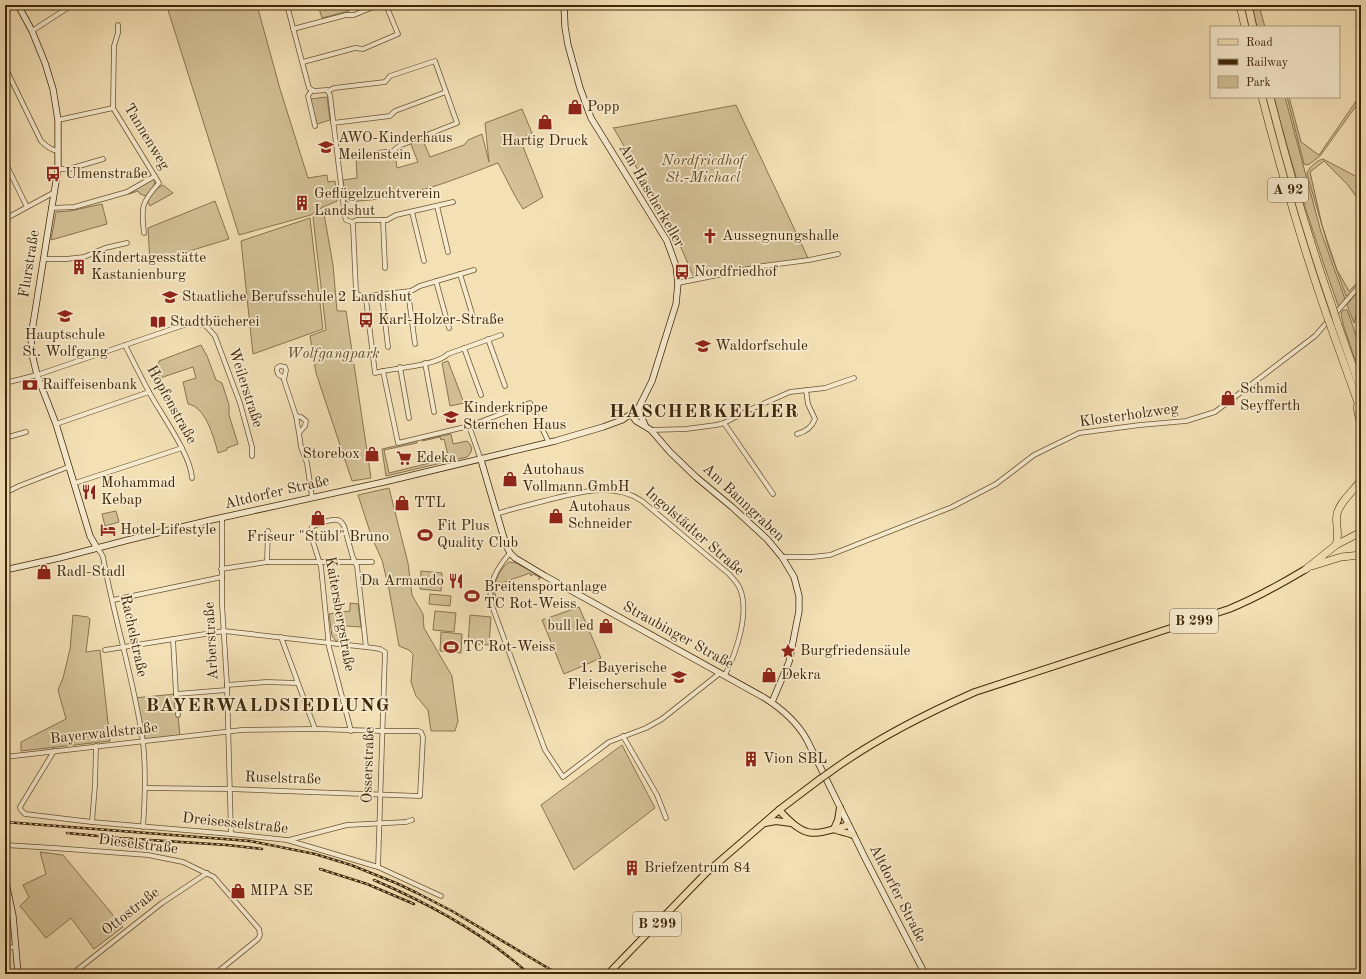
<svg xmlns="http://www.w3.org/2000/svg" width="1366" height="979" font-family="'Old Standard TT',serif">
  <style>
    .green { fill: #d4c198; stroke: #897450 }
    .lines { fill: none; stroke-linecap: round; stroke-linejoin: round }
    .street-casing { stroke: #6b5533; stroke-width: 5.5 }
    .secondary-casing { stroke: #3e2708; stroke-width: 7 }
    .primary-casing { stroke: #3e2708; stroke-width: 8 }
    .highway-casing { stroke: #3e2708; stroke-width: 8 }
    .street { stroke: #f7ebcf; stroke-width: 4 }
    .secondary { stroke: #f7ebcf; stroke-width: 5.5 }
    .primary { stroke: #f3e0b5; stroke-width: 6 }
    .highway { stroke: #f3e0b5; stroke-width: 7 }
    .rail-casing { stroke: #3e2708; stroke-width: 2.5 }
    .rail { stroke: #f7ebcf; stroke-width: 1; stroke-dasharray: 3; stroke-linecap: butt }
    .primary-bridge-casing { stroke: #3e2708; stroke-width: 8; stroke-linecap: butt }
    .highway-bridge-casing { stroke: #3e2708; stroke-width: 8; stroke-linecap: butt }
    .primary-bridge { stroke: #f3e0b5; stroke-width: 6 }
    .highway-bridge { stroke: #f3e0b5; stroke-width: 7 }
    .labels { text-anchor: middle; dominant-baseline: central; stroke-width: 3.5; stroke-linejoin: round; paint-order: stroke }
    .shield { fill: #f7ebcf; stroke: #766244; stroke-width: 1 }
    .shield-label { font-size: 14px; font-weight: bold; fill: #3e2708 }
    .poi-label { font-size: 15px; fill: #3e2708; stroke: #f7ebcf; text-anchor: start }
    .street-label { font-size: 15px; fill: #3e2708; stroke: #f7ebcf }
    .park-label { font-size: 15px; font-style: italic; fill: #644e2c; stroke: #f7ebcf }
    .district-label { font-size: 19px; font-weight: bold; letter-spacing: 1px; fill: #3e2708; stroke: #f7ebcf }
  </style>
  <rect width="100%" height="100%" fill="#f3e0b5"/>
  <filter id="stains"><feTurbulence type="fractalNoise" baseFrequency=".005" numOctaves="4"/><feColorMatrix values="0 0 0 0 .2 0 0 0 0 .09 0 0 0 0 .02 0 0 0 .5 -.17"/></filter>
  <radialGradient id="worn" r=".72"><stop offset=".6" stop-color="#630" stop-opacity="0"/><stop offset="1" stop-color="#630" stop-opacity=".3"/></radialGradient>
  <g class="green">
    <polygon points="192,5 257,5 280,89 308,178 327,175 328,182 335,181 337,201 323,207 311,215 239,235 168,10"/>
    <polygon points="318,5 347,5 349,11 322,18"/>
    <polygon points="1252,5 1259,5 1265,27 1257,27"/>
    <polygon points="1361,94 1361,99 1320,156 1308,165 1304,164 1287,97 1289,97 1301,142 1319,155"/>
    <polygon points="327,97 330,120 317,124 310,99"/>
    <path d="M1274 97H1285L1321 232 1345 299 1339 308C1315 240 1292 169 1274 97Z"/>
    <polygon points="736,105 809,260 776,265 695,280 670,222 668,222 613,127 614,128"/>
    <path d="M522 109 532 133 520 139 543 197 523 209 515 196 498 163C461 177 425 192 386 198 373 200 359 201 346 202L343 180 357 178 356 157 395 153 397 168 418 162 410 142 422 138 430 157 464 145 468 140 482 134 489 162 485 123Z"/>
    <path d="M1323 159 1361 179V203L1347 184 1324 161 1310 172 1322 225 1337 270 1349 291 1361 279V282L1348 296H1346L1328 246 1307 174C1308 168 1317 160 1323 159Z"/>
    <polygon points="153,179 155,180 154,186 146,196 140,194 138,191 129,194 150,180"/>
    <polygon points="163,185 173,193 150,206 147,200 155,190"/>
    <polygon points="215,201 229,239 150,263 148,228"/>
    <polygon points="102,204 107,224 51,240 56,212 70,211"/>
    <polygon points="324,214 333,265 337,311 346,311 371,478 352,481 316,373 310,336 326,330 313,217"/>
    <polygon points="310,218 323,329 253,354 241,241"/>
    <polygon points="1361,287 1361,299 1354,323 1347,305"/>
    <polygon points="1343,310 1347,310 1348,312 1361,350 1361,370 1354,357 1343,324 1341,313"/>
    <path d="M201 345 207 356 216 380 222 383 229 405V415L238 444 227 448V450L218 453C214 438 206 407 188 404L183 382 196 378 193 367 160 378 157 372 159 361Z"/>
    <polygon points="448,361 464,403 450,406 442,363"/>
    <path d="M451 434 453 444 467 441C473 446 473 452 467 457L386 476 382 449 417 441V443L384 450 389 473 446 459V456L448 455 444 439 441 440 440 437 422 441V440Z"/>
    <polygon points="389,488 408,563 412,595 423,614 424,628 452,676 458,721 455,731 431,731 428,710 416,696 411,682 413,654 409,650 399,646 389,589 382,560 372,538 358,495"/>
    <polygon points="116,511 119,522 105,526 102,514"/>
    <path d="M509 562 516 563 540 576V578L539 580V577L533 574 531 576 530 573 496 585 497 589 494 590 496 597H498L493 598C492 586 499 569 509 562Z"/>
    <polygon points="421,571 442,573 441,591 420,589"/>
    <polygon points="430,594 451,596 450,606 429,604"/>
    <polygon points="350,603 358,604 361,627 346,626 348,643 336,641 332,636 329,614 350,611"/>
    <polygon points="579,607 601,658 564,674 542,620"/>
    <polygon points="435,611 456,613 454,632 433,630"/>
    <polygon points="73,615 88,617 90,619 86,652 100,650 110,741 21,751 21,742 66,719 58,690 63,678 70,649"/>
    <polygon points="470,615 491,617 489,645 468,644"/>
    <polygon points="441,632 462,634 461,653 440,651"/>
    <polygon points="176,694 180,737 143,742 134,698"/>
    <polygon points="622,745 655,808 574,870 541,805"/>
    <polygon points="40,852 63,855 123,927 94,949 71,918 46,938 20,906 29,897 23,885 46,874"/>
  </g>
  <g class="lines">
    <g class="street-casing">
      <g id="street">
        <polyline points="287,5 309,88 314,91 327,90 330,95 345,217 346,220 352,222"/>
        <path d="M118 25V33L114 46 113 108 159 183C141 203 141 207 144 233"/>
        <polyline points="293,29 346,15 354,15 378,5"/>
        <polyline points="32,31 72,5"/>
        <polyline points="303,62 355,48 363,49 398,34 386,5"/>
        <path d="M5 67 41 141C46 146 51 150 58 151"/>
        <polyline points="312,90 308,96 315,126"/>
        <polyline points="328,91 334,88 385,82 390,76 435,61 457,123 399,146 393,151 338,158"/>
        <polyline points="58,120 113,108"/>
        <polyline points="333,123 390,116 395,111 446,92"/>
        <polyline points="5,162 27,207"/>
        <polyline points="58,169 69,169 103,159"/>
        <polyline points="437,206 448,252"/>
        <polyline points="51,208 74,207 127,192 155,176"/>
        <polyline points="412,212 424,261"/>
        <polyline points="5,219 53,193"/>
        <polyline points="383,220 385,268"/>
        <polyline points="352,222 353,225 356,292 358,295 365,296 366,299 375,373 383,371 398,443 469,426 530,403 549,443"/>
        <polyline points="352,222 357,220 387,220 396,215 453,202"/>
        <polyline points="44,259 66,259 84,257 105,248 127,243"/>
        <polyline points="460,274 474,320"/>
        <polyline points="436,281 449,328"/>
        <polyline points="678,283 763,266 809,260 838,254"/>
        <polyline points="408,292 415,344"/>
        <polyline points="382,295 388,347"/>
        <polyline points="365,296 411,291 420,286 474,270"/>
        <polyline points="1334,315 1361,284"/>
        <polyline points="488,339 505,386"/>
        <path d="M125 345C133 361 141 377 149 392 161 414 191 455 192 478"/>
        <polyline points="464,348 481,395"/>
        <polyline points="425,363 434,412"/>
        <polyline points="400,367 409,418"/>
        <path d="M383 371C399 368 437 365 448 354L501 335"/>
        <path d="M283 377C278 375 277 374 277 368L280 366 285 367 286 370 284 380 296 416"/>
        <polyline points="5,383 37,375 187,324 197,324 204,325 207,327 215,336 240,403 252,447 252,456"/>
        <polyline points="724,423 773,494"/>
        <polyline points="56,424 149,392"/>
        <polyline points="469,426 481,460"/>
        <polyline points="651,430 686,429 716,425 724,423 749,410 790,392 825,388 854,378"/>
        <polyline points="299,433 296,416 301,417 306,421 305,426 299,433 301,447 307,463 312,497"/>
        <path d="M797 434C805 432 812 427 815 419L808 404 806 390"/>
        <polyline points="5,438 26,432"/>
        <polyline points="75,483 182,448"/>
        <polyline points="5,493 19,486 68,467"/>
        <path d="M496 514C512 509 528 505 544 501 576 493 612 481 642 501L729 574C733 579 738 583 740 589 750 613 736 653 725 675"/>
        <polyline points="222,519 222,604 227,685 231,834"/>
        <path d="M97 548 101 553 103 557C114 619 134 679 143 742 146 770 145 799 143 827"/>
        <path d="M510 553C497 568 488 583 491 603L545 750 563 777 609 742 646 728 662 719 720 673"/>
        <polyline points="782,557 812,557 830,555 952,507 996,484 1034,455 1079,433 1140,425 1186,421 1215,412 1315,336 1329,320"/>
        <polyline points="267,562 268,531"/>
        <polyline points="221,569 267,562 372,562"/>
        <polyline points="113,600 222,577"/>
        <polyline points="281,637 315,729"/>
        <polyline points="173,639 176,694 178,715"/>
        <polyline points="105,650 224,631 374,648 380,649 385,652 378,867"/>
        <polyline points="227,685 266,682 297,683"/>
        <polyline points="176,694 227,690"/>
        <path d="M351 731 329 647 321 567 310 532 312 527C316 524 332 519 337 520 341 520 342 523 344 526L353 558 357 566 366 647"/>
        <polyline points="623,736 657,795 666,818"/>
        <polyline points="54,751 20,807 21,810 25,814 92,822 231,834 287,840 378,867 441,896"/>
        <polyline points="5,757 242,730 315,729 383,731 418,731 421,732 423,737 420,796 230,789 145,788"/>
        <polyline points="92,822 95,785 96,746"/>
        <polyline points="289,840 347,825 406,822 412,820"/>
        <polyline points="5,845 54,848 148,855 183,862 214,877 259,929 260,935 258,939 215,974"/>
        <polyline points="5,948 16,947"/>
        <polyline points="223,968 228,974"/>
        <polyline points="72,974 162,903 207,873"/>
      </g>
    </g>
    <g class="secondary-casing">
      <g id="secondary">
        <polyline points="18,5 32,31 45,63 53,89 58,120 58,169 31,337 32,354 37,375 56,424 90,536 97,548"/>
        <polyline points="638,409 645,425"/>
        <polyline points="631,414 636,421 651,430 670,452 696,477 732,507 767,539 782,557 794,577 799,596 799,611 789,662 772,702"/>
        <path d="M481 460 506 545 510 553 515 558 545 576 763 697C781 708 797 722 807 740L866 860 925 974"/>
        <polyline points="5,570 59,558 128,540 211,520 384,482 555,441 603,427 622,420 638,409 652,381 676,304 678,283 676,266 667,241 591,118 580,88 568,45 565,27 564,5"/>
        <polyline points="5,878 13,916 18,974"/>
      </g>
    </g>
    <g class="primary-casing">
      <g id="primary">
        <path d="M830 772C875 739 925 714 975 692L1229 609C1256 598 1281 584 1306 569"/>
        <path d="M779 810C806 839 811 836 848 825"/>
        <polyline points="765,823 776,821 791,823"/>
        <polyline points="834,829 838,820 840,808"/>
        <path d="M834 829C840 832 846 832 853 835"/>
        <polyline points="608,974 706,873 779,810 820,779"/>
      </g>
    </g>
    <g class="highway-casing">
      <g id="highway">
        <polyline points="1240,5 1245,27"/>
        <polyline points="1248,5 1253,27"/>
        <path d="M1262 97C1281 171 1302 244 1327 316"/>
        <path d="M1270 97C1288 168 1309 240 1333 309"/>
        <polyline points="1337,322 1361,390"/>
        <polyline points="1331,327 1361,411"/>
        <polyline points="1357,407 1361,427"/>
        <path d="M1336 545C1340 534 1335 524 1337 514 1340 501 1354 491 1361 480"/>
        <polyline points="1312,566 1341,557 1361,555"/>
        <polyline points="1306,569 1336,545 1361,532"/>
      </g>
    </g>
    <use href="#street" class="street"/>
    <use href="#secondary" class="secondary"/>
    <use href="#primary" class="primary"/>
    <use href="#highway" class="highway"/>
    <g class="rail-casing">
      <g id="rail">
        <polyline points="5,822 250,841 315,854 351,865 396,883 417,893 452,911 558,974"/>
        <polyline points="67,833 119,838 227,845 262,849"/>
        <polyline points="320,869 367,884 414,904"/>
        <path d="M374 880C430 904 484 933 529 974"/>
      </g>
    </g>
    <use href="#rail" class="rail"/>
    <g class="primary-bridge-casing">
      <polyline id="primary-bridge" points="820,779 830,772"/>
    </g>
    <g class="highway-bridge-casing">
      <g id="highway-bridge">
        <polyline points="1333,309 1337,322"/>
        <polyline points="1327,316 1331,327"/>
      </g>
    </g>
    <use href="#primary-bridge" class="primary-bridge"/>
    <use href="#highway-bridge" class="highway-bridge"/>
  </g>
  <defs>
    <g id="shop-bare" transform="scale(1.2)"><path d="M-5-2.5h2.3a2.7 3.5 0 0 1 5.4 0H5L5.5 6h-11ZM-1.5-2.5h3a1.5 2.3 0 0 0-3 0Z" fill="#8f2418" stroke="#f7ebcf" stroke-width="2.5" paint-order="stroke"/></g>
    <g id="school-bare" transform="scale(1.2)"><path d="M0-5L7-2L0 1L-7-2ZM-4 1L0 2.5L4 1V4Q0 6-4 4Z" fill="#8f2418" stroke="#f7ebcf" stroke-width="2.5" paint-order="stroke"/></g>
    <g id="bus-bare" transform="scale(1.2)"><path d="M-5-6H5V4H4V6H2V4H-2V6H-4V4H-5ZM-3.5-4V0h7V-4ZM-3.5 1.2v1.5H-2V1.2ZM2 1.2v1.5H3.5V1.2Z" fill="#8f2418" stroke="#f7ebcf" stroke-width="2.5" paint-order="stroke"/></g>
    <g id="building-bare" transform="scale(1.2)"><path d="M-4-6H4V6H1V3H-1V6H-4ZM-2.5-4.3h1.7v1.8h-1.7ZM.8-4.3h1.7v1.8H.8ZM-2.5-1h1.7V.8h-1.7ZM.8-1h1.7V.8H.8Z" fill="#8f2418" stroke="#f7ebcf" stroke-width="2.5" paint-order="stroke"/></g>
    <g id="church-bare" transform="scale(1.2)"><path d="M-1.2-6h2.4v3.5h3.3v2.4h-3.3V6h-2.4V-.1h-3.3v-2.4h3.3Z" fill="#8f2418" stroke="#f7ebcf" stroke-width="2.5" paint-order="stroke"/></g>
    <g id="library-bare" transform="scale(1.2)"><path d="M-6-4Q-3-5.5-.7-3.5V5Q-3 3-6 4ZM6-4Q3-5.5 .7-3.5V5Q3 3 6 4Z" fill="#8f2418" stroke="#f7ebcf" stroke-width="2.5" paint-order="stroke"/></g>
    <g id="bank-bare" transform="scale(1.2)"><path d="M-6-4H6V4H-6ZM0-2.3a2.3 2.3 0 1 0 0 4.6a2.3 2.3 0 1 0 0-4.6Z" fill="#8f2418" stroke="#f7ebcf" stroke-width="2.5" paint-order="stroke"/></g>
    <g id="supermarket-bare" transform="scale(1.2)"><path d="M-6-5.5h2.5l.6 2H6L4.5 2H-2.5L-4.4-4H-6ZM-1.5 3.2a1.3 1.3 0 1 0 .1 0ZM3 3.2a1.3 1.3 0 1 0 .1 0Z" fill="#8f2418" stroke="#f7ebcf" stroke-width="2.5" paint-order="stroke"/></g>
    <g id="restaurant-bare" transform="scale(1.2)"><path d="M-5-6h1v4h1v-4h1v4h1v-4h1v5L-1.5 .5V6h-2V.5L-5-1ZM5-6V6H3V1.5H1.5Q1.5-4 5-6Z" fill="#8f2418" stroke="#f7ebcf" stroke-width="2.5" paint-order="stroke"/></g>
    <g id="hotel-bare" transform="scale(1.2)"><path d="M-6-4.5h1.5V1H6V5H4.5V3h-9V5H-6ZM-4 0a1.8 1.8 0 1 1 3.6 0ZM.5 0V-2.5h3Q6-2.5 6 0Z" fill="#8f2418" stroke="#f7ebcf" stroke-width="2.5" paint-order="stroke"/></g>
    <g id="stadium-bare" transform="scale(1.2)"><path d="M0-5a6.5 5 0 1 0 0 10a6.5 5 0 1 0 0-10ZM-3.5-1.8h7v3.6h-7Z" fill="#8f2418" stroke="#f7ebcf" stroke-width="2.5" paint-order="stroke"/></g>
    <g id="sight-bare" transform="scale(1.2)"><path d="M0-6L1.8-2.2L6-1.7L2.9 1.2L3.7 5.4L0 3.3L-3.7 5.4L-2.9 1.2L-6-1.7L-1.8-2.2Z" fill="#8f2418" stroke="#f7ebcf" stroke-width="2.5" paint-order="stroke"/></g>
  </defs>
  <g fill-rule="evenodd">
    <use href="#shop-bare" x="575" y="107"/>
    <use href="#shop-bare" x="545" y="122"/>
    <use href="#school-bare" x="326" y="147"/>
    <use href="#bus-bare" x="53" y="174"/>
    <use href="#building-bare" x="302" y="203"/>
    <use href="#church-bare" x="710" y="236"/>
    <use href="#building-bare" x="79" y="267"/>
    <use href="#bus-bare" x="682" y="272"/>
    <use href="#school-bare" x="170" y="297"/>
    <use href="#school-bare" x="65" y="316"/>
    <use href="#bus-bare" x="366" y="320"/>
    <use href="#library-bare" x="158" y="322"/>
    <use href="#school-bare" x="703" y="346"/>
    <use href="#bank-bare" x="30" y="385"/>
    <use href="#shop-bare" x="1228" y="398"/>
    <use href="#school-bare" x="451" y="417"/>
    <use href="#shop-bare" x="372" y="454"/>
    <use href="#supermarket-bare" x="404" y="458"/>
    <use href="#shop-bare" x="510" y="479"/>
    <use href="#restaurant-bare" x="89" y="492"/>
    <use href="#shop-bare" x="402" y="503"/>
    <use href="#shop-bare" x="556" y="516"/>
    <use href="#shop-bare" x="318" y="518"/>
    <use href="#hotel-bare" x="108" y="530"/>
    <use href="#stadium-bare" x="425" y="535"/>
    <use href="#shop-bare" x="44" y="572"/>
    <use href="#restaurant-bare" x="456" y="581"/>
    <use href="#stadium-bare" x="472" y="596"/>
    <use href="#shop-bare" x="606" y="626"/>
    <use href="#stadium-bare" x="451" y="647"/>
    <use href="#sight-bare" x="788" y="651"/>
    <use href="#shop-bare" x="769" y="675"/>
    <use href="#school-bare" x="679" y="677"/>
    <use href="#building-bare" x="751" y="759"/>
    <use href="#building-bare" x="632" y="868"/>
    <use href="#shop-bare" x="238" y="891"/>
  </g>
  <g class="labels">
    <g class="shield">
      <rect x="1268" y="178" width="40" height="24" rx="3"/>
      <rect x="1170" y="609" width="48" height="24" rx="3"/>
      <rect x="633" y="912" width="48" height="24" rx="3"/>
    </g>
    <g class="shield-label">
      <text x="1288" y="190">A 92</text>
      <text x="1194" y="621">B 299</text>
      <text x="657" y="924">B 299</text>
    </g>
    <g class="poi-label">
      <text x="587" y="107">Popp</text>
      <text x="338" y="138">AWO-Kinderhaus<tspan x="338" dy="17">Meilenstein</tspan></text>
      <text x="545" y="141" text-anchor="middle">Hartig Druck</text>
      <text x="65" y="174">Ulmenstraße</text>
      <text x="314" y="194">Geflügelzuchtverein<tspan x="314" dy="17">Landshut</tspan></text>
      <text x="722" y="236">Aussegnungshalle</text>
      <text x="91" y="258">Kindertagesstätte<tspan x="91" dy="17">Kastanienburg</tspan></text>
      <text x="694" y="272">Nordfriedhof</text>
      <text x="182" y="297">Staatliche Berufsschule 2 Landshut</text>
      <text x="378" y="320">Karl-Holzer-Straße</text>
      <text x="170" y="322">Stadtbücherei</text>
      <text x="65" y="335" text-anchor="middle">Hauptschule<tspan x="65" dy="17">St. Wolfgang</tspan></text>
      <text x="715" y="346">Waldorfschule</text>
      <text x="42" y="385">Raiffeisenbank</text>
      <text x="1240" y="389">Schmid<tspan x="1240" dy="17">Seyfferth</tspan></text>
      <text x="463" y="408">Kinderkrippe<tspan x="463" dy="17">Sternchen Haus</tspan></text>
      <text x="360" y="454" text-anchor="end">Storebox</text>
      <text x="416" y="458">Edeka</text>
      <text x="522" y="470">Autohaus<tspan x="522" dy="17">Vollmann GmbH</tspan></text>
      <text x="101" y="483">Mohammad<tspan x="101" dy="17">Kebap</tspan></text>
      <text x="414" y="503">TTL</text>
      <text x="568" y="507">Autohaus<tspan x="568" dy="17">Schneider</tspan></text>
      <text x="437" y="526">Fit Plus<tspan x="437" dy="17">Quality Club</tspan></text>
      <text x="120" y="530">Hotel Lifestyle</text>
      <text x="318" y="537" text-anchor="middle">Friseur "Stübl" Bruno</text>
      <text x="56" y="572">Radl-Stadl</text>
      <text x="444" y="581" text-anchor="end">Da Armando</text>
      <text x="484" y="587">Breitensportanlage<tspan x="484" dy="17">TC Rot-Weiss</tspan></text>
      <text x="594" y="626" text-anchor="end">bull led</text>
      <text x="463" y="647">TC Rot-Weiss</text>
      <text x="800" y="651">Burgfriedensäule</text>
      <text x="667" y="668" text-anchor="end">1. Bayerische<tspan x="667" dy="17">Fleischerschule</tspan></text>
      <text x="781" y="675">Dekra</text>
      <text x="763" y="759">Vion SBL</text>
      <text x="644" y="868">Briefzentrum 84</text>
      <text x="250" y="891">MIPA SE</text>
    </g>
    <g class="street-label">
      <text transform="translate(146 137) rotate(59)">Tannenweg</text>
      <text transform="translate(651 196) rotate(60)">Am Hascherkeller</text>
      <text transform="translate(30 264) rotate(-81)">Flurstraße</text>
      <text transform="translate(245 388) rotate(72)">Weilerstraße</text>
      <text transform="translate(171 405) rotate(61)">Hopfenstraße</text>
      <text transform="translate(1129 416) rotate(-8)">Klosterholzweg</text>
      <text transform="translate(277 493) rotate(-13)">Altdorfer Straße</text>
      <text transform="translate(743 503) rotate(43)">Am Banngraben</text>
      <text transform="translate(694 532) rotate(41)">Ingolstädter Straße</text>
      <text transform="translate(339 614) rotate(80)">Kaitersbergstraße</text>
      <text transform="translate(133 636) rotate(78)">Rachelstraße</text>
      <text transform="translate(678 636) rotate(29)">Straubinger Straße</text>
      <text transform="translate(212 641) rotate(-93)">Arberstraße</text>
      <text transform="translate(104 734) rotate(-6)">Bayerwaldstraße</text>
      <text transform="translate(369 765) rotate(-88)">Osserstraße</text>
      <text transform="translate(283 779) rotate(2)">Ruselstraße</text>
      <text transform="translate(235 824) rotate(6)">Dreisesselstraße</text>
      <text transform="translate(138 845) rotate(7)">Dieselstraße</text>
      <text transform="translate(897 894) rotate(63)">Altdorfer Straße</text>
      <text transform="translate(131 912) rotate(-38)">Ottostraße</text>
    </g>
    <g class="park-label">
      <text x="703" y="161">Nordfriedhof<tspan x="703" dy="17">St.-Michael</tspan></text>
      <text x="333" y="354">Wolfgangpark</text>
    </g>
    <g class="district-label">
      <text x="704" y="412">HASCHERKELLER</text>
      <text x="268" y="706">BAYERWALDSIEDLUNG</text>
    </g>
  </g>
  <rect width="1366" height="979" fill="none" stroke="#f3e0b5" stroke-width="20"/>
  <rect x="6" y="6" width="1354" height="967" fill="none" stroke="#3e2708" stroke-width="2"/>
  <rect x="10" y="10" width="1346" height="959" fill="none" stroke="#3e2708"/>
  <rect x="1210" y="26" width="130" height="72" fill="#f7ebcf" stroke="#ad9d7f"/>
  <rect x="1218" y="39" width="20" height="6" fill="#f3e0b5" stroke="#ad9d7f"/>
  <text x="1246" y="46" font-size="12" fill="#3e2708">Road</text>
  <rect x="1218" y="59" width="20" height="6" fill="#3e2708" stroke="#ad9d7f"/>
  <text x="1246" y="66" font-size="12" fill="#3e2708">Railway</text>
  <rect x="1218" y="76" width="20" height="12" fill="#d4c198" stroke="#ad9d7f"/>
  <text x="1246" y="86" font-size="12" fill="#3e2708">Park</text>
  <rect width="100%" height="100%" filter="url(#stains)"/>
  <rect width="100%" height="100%" fill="url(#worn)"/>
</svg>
